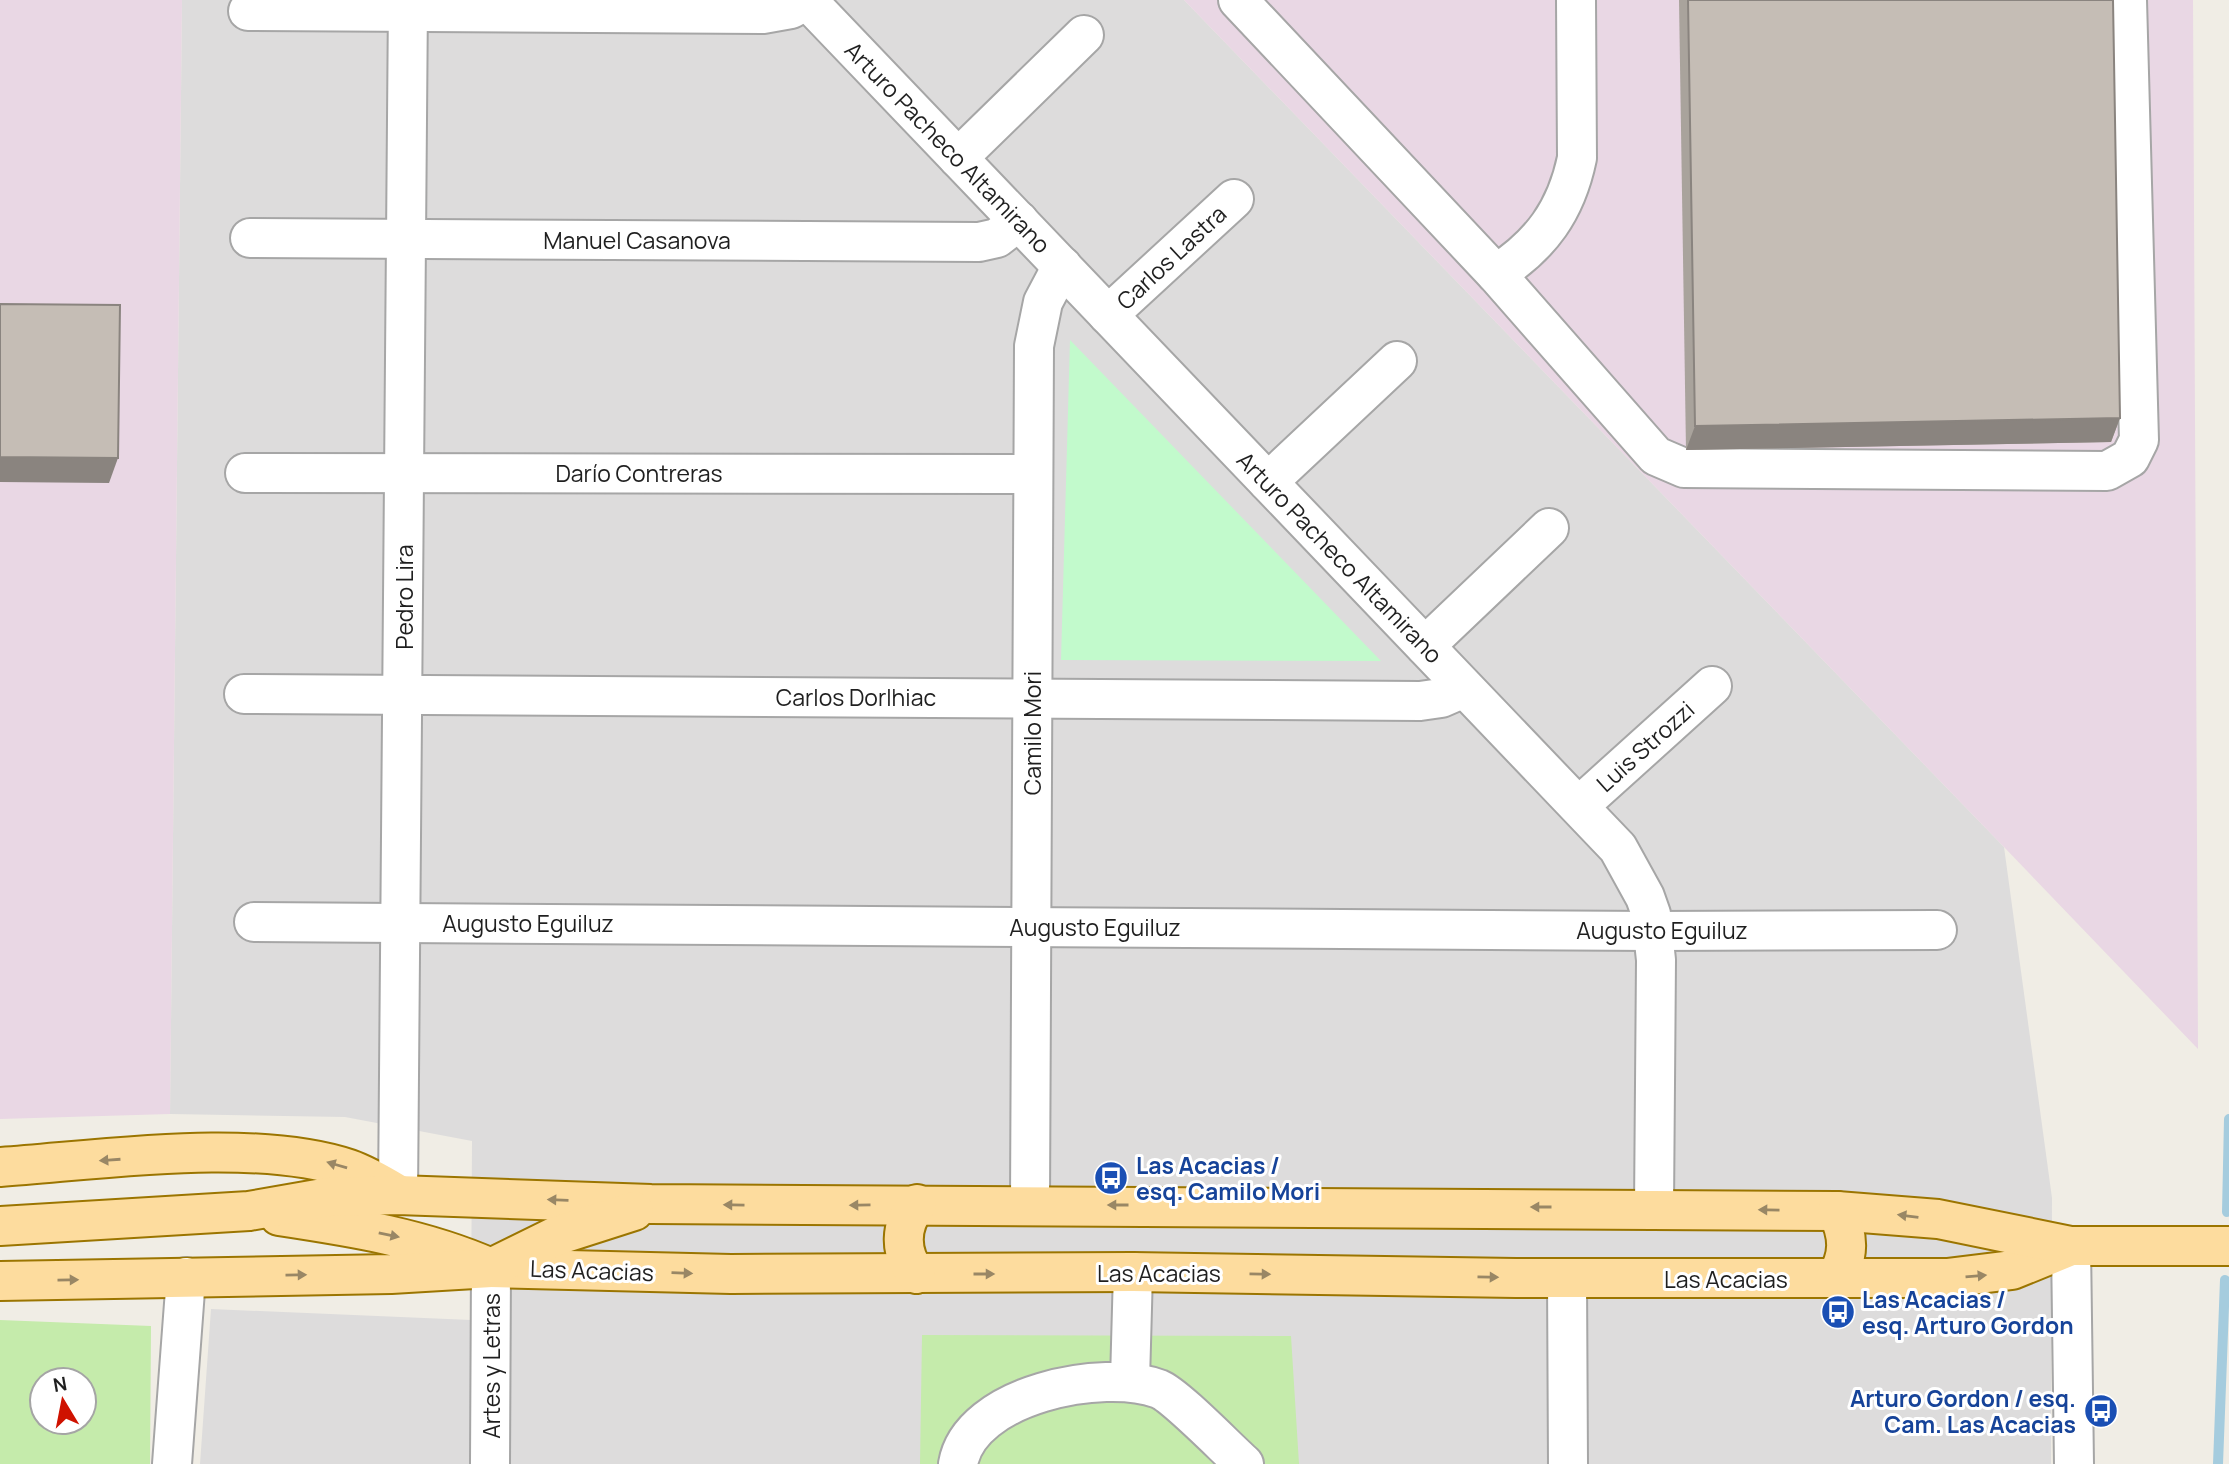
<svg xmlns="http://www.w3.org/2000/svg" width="2229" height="1464" font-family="Manrope,sans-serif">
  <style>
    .residential { fill: #dddcdc }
    .industrial { fill: #e9d7e4 }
    .grass { fill: #c5ebab; fill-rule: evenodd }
    .park { fill: #c2facc }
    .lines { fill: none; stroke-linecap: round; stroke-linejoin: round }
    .stream { stroke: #a5ccde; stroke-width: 10 }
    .minor-casing { stroke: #a6a6a6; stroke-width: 42 }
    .major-casing { stroke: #9b7500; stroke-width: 42 }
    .minor { stroke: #fff; stroke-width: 38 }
    .major { stroke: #fddc9e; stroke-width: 38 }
    .wall { fill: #a9a39c }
    .shaded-wall { fill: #8a847f }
    .building { fill: #c5bdb5; stroke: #8a847f; stroke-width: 2 }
    .oneway { fill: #998765 }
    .labels { text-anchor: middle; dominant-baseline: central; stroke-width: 6; stroke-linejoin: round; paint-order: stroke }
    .street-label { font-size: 23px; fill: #1f1f1f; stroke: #fff }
    .transit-label { font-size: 23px; font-weight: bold; fill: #164399; stroke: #fff; text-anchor: start }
  </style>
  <rect width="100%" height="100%" fill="#f0ede5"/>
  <polygon class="residential" points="182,0 1184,0 2004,847 2052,1198 2051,1464 200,1464 211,1309 471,1320 472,1141 345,1117 170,1114"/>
  <g class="industrial">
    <polygon points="0,0 182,0 170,1114 0,1119"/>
    <polygon points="1184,0 2193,0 2198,1049 2004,847"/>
  </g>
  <g class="grass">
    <path d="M0 1320 151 1326 150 1464H0ZM84 1380V1422H42V1380Z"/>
    <polygon points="922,1335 1291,1336 1299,1464 920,1464"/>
  </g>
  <polygon class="park" points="1070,340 1381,661 1061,660"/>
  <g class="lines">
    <g class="stream">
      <polyline points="2227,1212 2229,1119"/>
      <polyline points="2218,1464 2225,1280"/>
    </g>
    <g class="minor-casing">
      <g id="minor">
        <polyline points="807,0 1618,848 1645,897 1651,914 1656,960 1654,1208"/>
        <polyline points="1238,0 1496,274 1656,456 1684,468 2107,471 2130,458 2139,440 2127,0"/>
        <polyline points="248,11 763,14 791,9 807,0"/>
        <polyline points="958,158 1084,35"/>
        <polyline points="250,238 979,242 997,238 1019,221"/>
        <path d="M1496 274C1541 245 1566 211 1577 158L1576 0"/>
        <polyline points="1108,315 1234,199"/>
        <polyline points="245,473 1033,474"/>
        <polyline points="1268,482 1397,361"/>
        <polyline points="1425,646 1549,528"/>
        <polyline points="244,694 1420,701 1441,698 1464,688"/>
        <polyline points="1579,806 1712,686"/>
        <polyline points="254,922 1653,931 1937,930"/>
        <polyline points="398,1195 408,0"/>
        <polyline points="1030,1205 1034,346 1043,302 1062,266"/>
        <polyline points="2071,1246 2074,1464"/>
        <polyline points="1567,1278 1568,1464"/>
        <polyline points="1130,1380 1133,1272"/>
        <polyline points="172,1464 186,1277"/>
        <polyline points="490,1464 491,1268"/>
        <path d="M958 1464C970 1394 1104 1368 1159 1389 1176 1396 1227 1449 1244 1464"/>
      </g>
    </g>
    <g class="major-casing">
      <g id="major">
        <path d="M0 1167C101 1160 254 1137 349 1169 366 1175 381 1184 396 1193"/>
        <path d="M279 1216C352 1227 423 1238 491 1268L731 1274 1133 1272 1516 1278H1947L2012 1270 2071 1246"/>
        <polyline points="0,1226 249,1211 329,1197 398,1195 651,1204 1837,1211 1938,1219 2071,1246 2229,1246"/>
        <path d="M916 1274C899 1251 900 1226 917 1204"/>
        <path d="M1835 1279C1850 1256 1849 1236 1837 1211"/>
        <polyline points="0,1281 391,1274 491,1268 556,1236 634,1211"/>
      </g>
    </g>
    <use href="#minor" class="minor"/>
    <use href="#major" class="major"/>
  </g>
  <polygon class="wall" points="1679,0 2113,0 2120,418 2111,442 1686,450"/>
  <g class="shaded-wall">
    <polygon points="2120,418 2111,442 1686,450 1695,426"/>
    <polygon points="0,457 118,458 109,483 0,482"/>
  </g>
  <g class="building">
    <polygon points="1688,0 2113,0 2120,418 1695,426"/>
    <polygon points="0,304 120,305 118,458 0,457"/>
  </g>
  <defs><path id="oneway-solid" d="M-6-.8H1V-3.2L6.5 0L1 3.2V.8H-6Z" transform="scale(1.75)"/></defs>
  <g class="oneway">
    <use href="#oneway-solid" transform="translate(110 1160) rotate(176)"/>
    <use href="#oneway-solid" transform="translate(337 1165) rotate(-164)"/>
    <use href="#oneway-solid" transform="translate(558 1200) rotate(-178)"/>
    <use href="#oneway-solid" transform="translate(734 1205) rotate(-179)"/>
    <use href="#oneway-solid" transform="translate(860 1205) rotate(179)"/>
    <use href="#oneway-solid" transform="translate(1118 1205) rotate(-180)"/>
    <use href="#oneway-solid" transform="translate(1541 1207) rotate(180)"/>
    <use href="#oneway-solid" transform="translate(1769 1210) rotate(-179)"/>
    <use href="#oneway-solid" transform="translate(1908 1216) rotate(-173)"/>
    <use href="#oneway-solid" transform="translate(389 1235) rotate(12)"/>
    <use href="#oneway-solid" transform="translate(682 1273) rotate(2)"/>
    <use href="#oneway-solid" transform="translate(984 1274)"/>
    <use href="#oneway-solid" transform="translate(1260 1274) rotate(1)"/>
    <use href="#oneway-solid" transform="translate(296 1275) rotate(-1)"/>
    <use href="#oneway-solid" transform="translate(1976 1276) rotate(-5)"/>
    <use href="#oneway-solid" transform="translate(1488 1277) rotate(1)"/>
    <use href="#oneway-solid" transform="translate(68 1280) rotate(-1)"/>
  </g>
  <defs>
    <g id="bus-disc" transform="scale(1.75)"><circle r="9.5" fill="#1a4fb4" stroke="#fff"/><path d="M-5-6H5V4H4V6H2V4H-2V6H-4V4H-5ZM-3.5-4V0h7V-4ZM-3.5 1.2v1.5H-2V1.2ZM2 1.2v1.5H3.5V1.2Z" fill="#fff"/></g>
  </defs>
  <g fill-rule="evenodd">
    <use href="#bus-disc" x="1111" y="1178"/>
    <use href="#bus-disc" x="1838" y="1312"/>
    <use href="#bus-disc" x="2101" y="1411"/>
  </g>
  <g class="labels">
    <g class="street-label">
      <text transform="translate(948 147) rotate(46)">Arturo Pacheco Altamirano</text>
      <text x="637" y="240">Manuel Casanova</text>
      <text transform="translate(1171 257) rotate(-43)">Carlos Lastra</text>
      <text x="639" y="473">Darío Contreras</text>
      <text transform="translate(1340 557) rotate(46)">Arturo Pacheco Altamirano</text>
      <text transform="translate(404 597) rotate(-90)">Pedro Lira</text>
      <text x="856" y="697">Carlos Dorlhiac</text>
      <text transform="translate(1032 733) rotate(-90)">Camilo Mori</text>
      <text transform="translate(1645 746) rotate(-42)">Luis Strozzi</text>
      <text x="528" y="923">Augusto Eguiluz</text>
      <text x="1095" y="927">Augusto Eguiluz</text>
      <text x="1662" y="930">Augusto Eguiluz</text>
      <text transform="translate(592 1270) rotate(2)">Las Acacias</text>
      <text x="1159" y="1273">Las Acacias</text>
      <text x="1726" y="1279">Las Acacias</text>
      <text transform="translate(491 1366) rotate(-90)">Artes y Letras</text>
    </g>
    <g class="transit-label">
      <text x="1136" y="1165">Las Acacias /<tspan x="1136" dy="26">esq. Camilo Mori</tspan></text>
      <text x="1862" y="1299">Las Acacias /<tspan x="1862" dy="26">esq. Arturo Gordon</tspan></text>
      <text x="2076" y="1398" text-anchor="end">Arturo Gordon / esq.<tspan x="2076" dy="26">Cam. Las Acacias</tspan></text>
    </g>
  </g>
  <g transform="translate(63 1401) rotate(350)"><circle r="33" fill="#ffffff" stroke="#a5a5a5" stroke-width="2"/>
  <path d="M0-5L12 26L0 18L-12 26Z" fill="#cf1200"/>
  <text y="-10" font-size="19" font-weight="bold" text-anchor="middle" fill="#1f1f1f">N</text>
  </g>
</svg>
